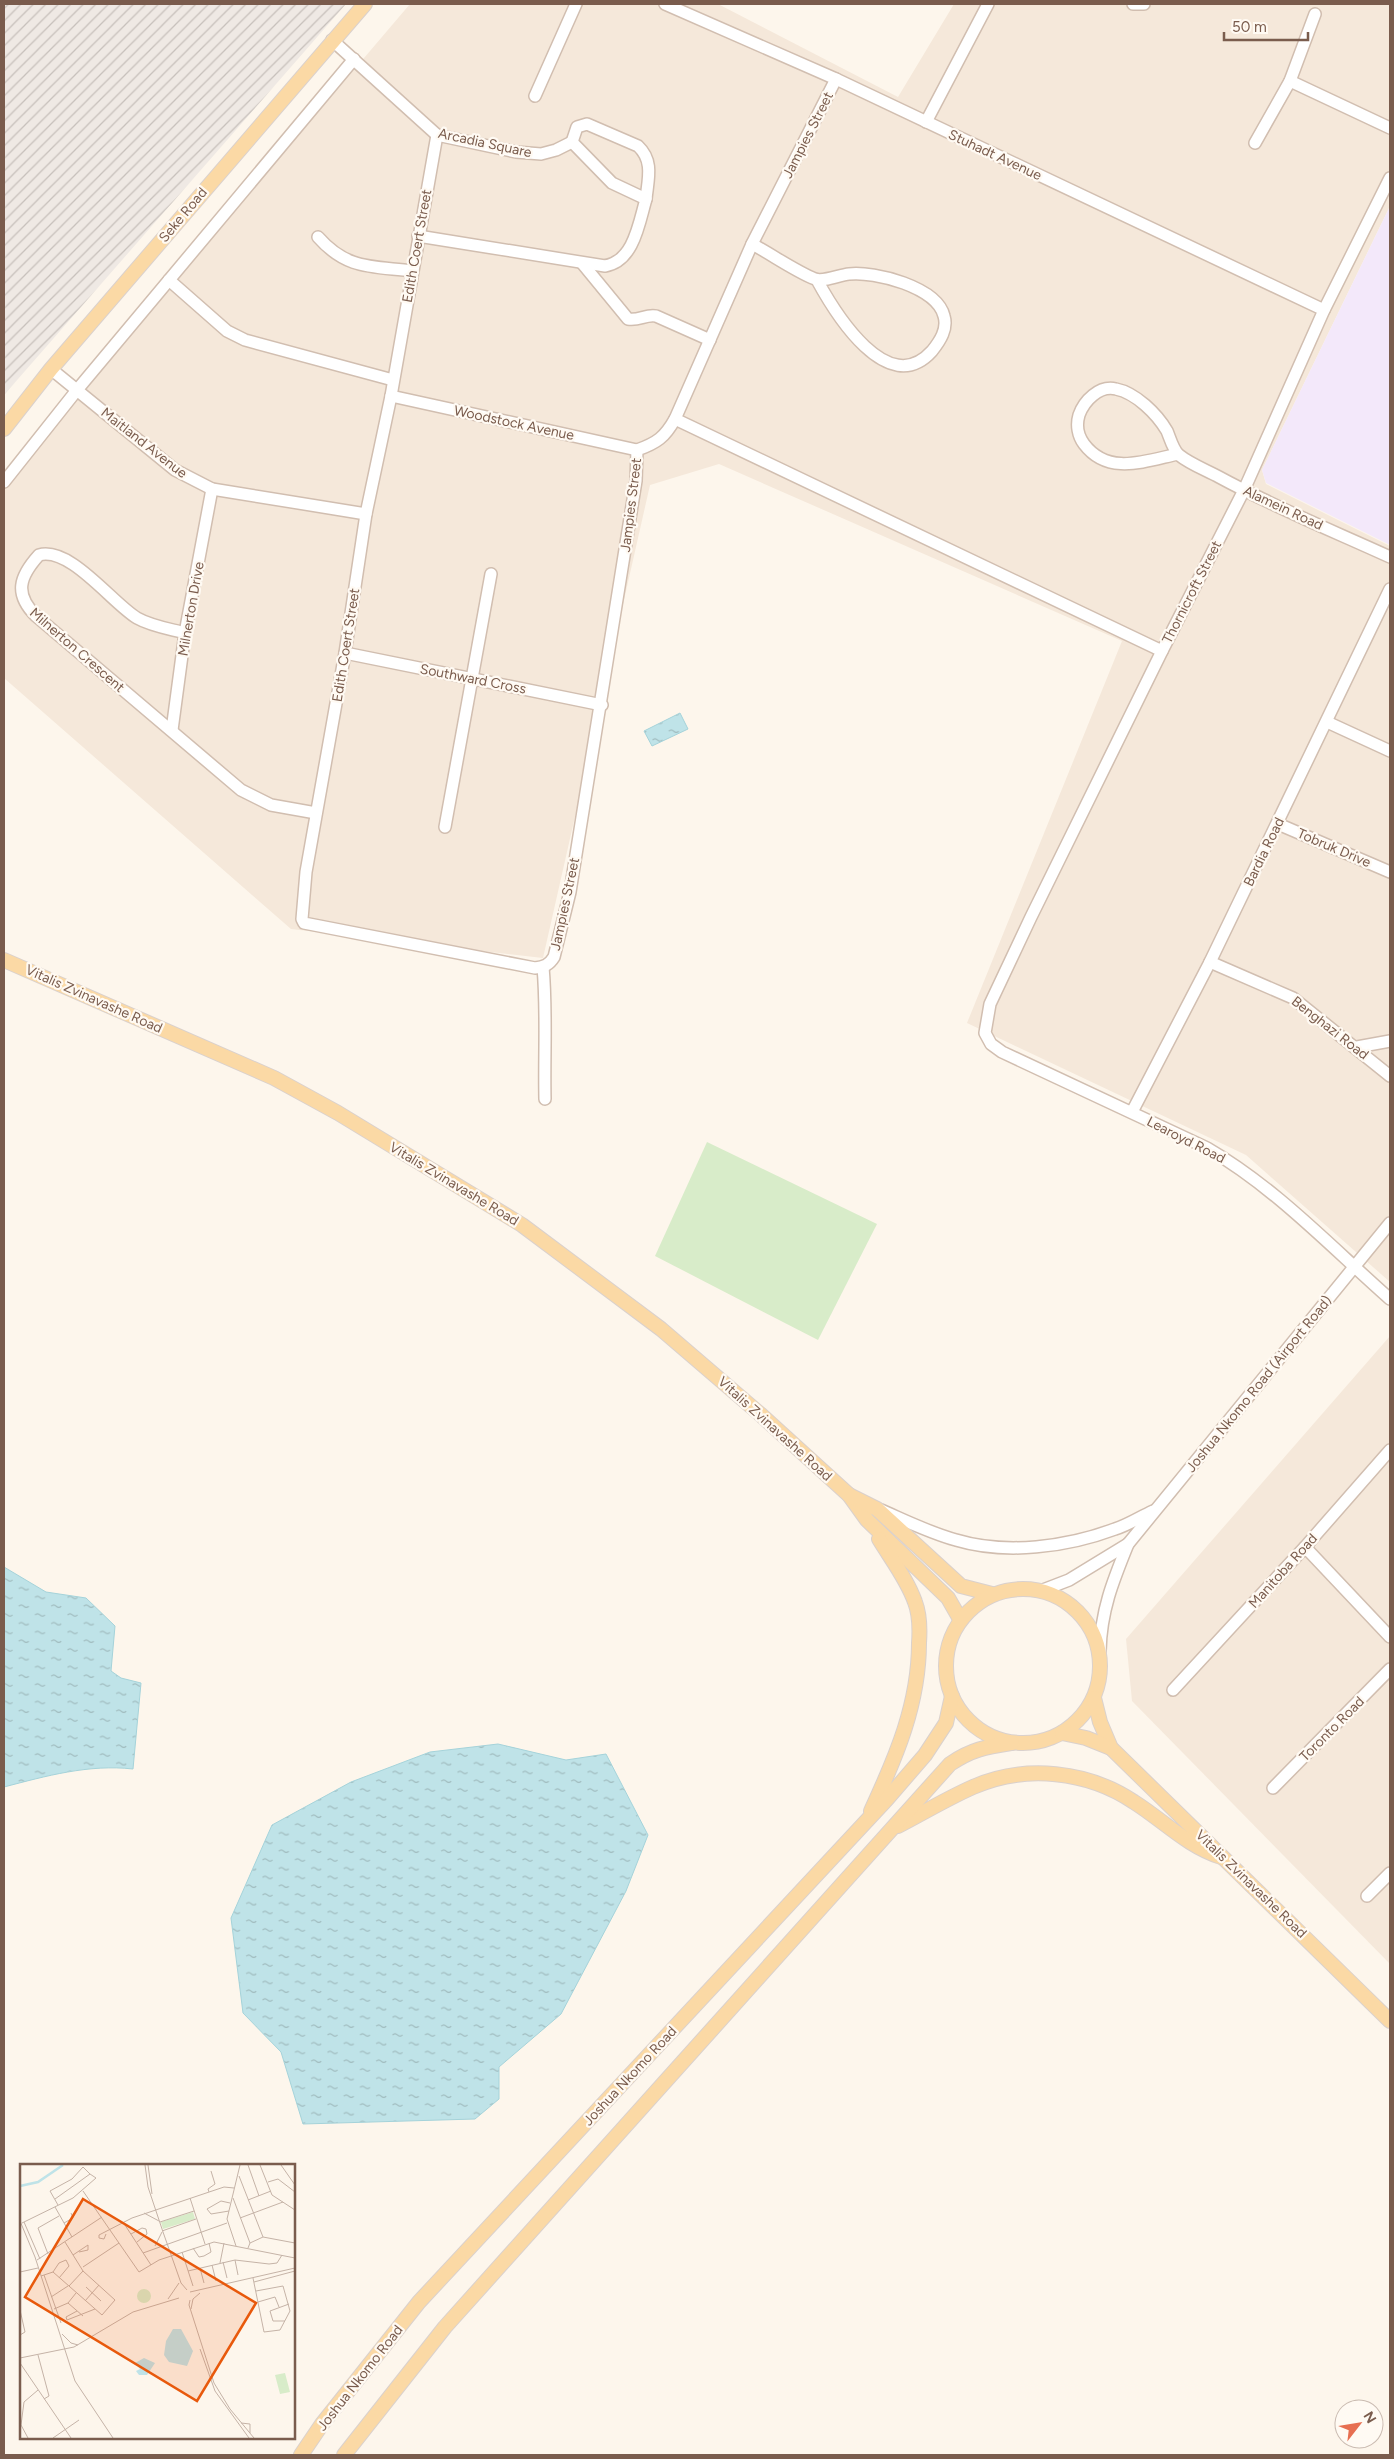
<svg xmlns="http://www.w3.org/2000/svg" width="1394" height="2459" font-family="Figtree,sans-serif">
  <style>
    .residential { fill: #f5e8da }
    .industrial { fill: url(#industrial-furrows) }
    .education { fill: #f3e8fa }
    .garden { fill: #d8ecc9 }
    .water { fill: url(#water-ripples); stroke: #a5d3da }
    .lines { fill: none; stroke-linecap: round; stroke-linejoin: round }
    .minor-casing { stroke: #d1beb0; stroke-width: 14 }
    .major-casing { stroke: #dad1cd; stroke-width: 16 }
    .minor { stroke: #fff; stroke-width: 11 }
    .major { stroke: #fbd9a5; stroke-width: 14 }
    .labels { text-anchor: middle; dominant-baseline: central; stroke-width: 4.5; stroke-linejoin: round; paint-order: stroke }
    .street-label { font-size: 14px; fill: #7a5c4d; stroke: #fffaf3 }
    .inset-river { fill: none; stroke: #bfe3e8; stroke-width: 2.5 }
    .inset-road { fill: none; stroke: #c5b3a7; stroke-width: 1 }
    .view { fill: #e8590c; fill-opacity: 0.15; stroke: #e8590c; stroke-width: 2.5 }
    .inset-edge { fill: none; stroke: #7a5c4d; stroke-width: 2.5 }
  </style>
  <defs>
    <pattern id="industrial-furrows" width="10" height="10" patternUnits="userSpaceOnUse" patternTransform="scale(1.25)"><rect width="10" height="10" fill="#efe9e4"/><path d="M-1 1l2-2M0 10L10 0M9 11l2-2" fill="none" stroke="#c7c0bb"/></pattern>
    <pattern id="water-ripples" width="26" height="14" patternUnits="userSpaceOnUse" patternTransform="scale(1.25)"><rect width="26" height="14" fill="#bfe3e8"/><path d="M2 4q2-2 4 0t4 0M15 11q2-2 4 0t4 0" fill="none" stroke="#a0bbbe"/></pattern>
  </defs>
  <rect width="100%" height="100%" fill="#fdf6ec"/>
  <g class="residential">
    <polygon points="410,4 718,4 898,97 954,4 1390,4 1390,206 1262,470 1266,484 1390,546 1390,1282 1246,1155 967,1023 1122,641 719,464 650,485 543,958 291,929 4,678 4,481"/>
    <polygon points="1390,1336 1390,1964 1132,1701 1126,1639"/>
  </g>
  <polygon class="industrial" points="4,4 346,4 4,395"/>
  <polygon class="education" points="1390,206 1390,545 1266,483 1262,470"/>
  <polygon class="garden" points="707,1142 877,1224 818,1340 655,1256"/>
  <g class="water">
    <polygon points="680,713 688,729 652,746 644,731"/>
    <path d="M4 1567 46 1592 86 1598 115 1626 111 1671 121 1678 141 1683 133 1769C89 1764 46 1776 4 1787Z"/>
    <polygon points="498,1744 566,1760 606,1754 648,1835 626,1891 561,2014 499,2067 499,2099 475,2119 303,2124 281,2052 243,2013 231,1918 272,1825 351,1782 430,1752"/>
  </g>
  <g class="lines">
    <g class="minor-casing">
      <g id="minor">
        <polyline points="665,4 836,79 1324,310"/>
        <polyline points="1133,4 1144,4"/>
        <path d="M332 40 437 135 516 152 541 154 556 150 572 142 612 183 646 199C639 223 634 261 605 266L418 236"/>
        <polyline points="1290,81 1390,128"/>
        <polyline points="535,96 576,4"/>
        <polyline points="926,122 988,4"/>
        <path d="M437 135 391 396 366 514 345 653 306 872 302 919 304 923 535 968C544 967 549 965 554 957L570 892 636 481 637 450C657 443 665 437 675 419L752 244 836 79"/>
        <path d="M572 142 577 127 587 124 638 146C654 161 648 179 646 199"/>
        <polyline points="1255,143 1290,81 1315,14"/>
        <path d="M1390 178 1324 310 1244 490 1162 651 1031 917 990 1004 985 1033 991 1044 1002 1052 1207 1148C1276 1188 1331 1247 1390 1299"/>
        <path d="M318 237C347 270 372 266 412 271"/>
        <path d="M752 244C771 254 795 271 815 279 824 282 839 275 849 274 875 271 937 287 944 316 948 329 940 341 932 351 888 400 835 313 817 280"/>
        <path d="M582 263 628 319C639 321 646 314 656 316L710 340"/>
        <polyline points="169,280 227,331 245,340 393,380"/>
        <polyline points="51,369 175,470 212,489 366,514"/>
        <polyline points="391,396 637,450"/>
        <polyline points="675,419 1162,651"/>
        <path d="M1178 454C1145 461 1108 476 1084 444 1078 436 1076 425 1079 415 1084 401 1099 385 1116 389 1136 393 1157 414 1167 431 1170 438 1173 450 1179 455 1190 464 1206 470 1219 477 1274 507 1333 531 1390 557"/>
        <polyline points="4,482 77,390 354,59"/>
        <path d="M185 633C170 629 151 626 137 618 112 603 70 546 39 555 19 577 14 594 36 616L241 790 271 805 316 813"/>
        <polyline points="345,653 602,705"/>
        <polyline points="1327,722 1390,751"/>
        <polyline points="172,730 185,633 212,489"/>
        <polyline points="1278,824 1390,872"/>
        <polyline points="445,827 491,574"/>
        <polyline points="1210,962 1293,998 1390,1076"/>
        <path d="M543 967C547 1011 544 1055 545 1099"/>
        <polyline points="1357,1047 1390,1041"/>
        <polyline points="1132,1112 1210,962 1390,589"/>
        <path d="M881 1510C906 1521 930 1533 956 1540 1006 1555 1067 1547 1115 1529 1128 1525 1140 1517 1153 1511"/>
        <polyline points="1305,1547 1390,1637"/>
        <polyline points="1043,1590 1069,1580 1128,1544"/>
        <path d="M1100 1651C1101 1610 1113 1581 1128 1544L1390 1223"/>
        <polyline points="1173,1690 1305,1547 1390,1450"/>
        <polyline points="1273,1788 1390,1669"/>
        <polyline points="1367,1896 1390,1873"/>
      </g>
    </g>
    <g class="major-casing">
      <g id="major">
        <polyline points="4,429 51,369 365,4"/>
        <polyline points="4,960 274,1078 338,1113 522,1225 661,1329 760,1414 849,1495 867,1520 948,1598 960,1619"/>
        <polyline points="849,1495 877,1509 961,1586 992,1594"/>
        <circle cx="1023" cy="1666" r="77"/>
        <polyline points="1094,1698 1100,1722 1111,1748 1390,2021"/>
        <polyline points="1062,1733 1086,1738 1111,1748"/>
        <path d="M871 1811C896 1757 919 1704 919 1643 920 1629 920 1615 915 1602 907 1579 891 1559 879 1539"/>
        <path d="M898 1826C923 1813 948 1798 973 1787 1025 1764 1088 1771 1134 1802 1164 1821 1187 1846 1221 1857"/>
        <polyline points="301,2455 322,2424 419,2302 887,1799 925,1755 946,1723 952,1696"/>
        <path d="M344 2455 445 2327 950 1764C972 1749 986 1747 1012 1743"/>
      </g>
    </g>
    <use href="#minor" class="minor"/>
    <use href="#major" class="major"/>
  </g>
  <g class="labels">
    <g class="street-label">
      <text transform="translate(808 135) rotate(-63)">Jampies Street</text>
      <text transform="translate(485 143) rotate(12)">Arcadia Square</text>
      <text transform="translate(995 155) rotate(25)">Stuhadt Avenue</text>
      <text transform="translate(183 215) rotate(-50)">Seke Road</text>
      <text transform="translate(417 246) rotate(-80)">Edith Coert Street</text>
      <text transform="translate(514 423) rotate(12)">Woodstock Avenue</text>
      <text transform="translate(144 443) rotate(38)">Maitland Avenue</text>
      <text transform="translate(631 505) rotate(-83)">Jampies Street</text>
      <text transform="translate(1283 508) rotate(25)">Alamein Road</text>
      <text transform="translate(1192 592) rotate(-63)">Thornicroft Street</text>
      <text transform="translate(191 609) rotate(-80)">Milnerton Drive</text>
      <text transform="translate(346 645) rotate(-81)">Edith Coert Street</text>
      <text transform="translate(77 650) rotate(41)">Milnerton Crescent</text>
      <text transform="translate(473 679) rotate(11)">Southward Cross</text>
      <text transform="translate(1334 848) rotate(23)">Tobruk Drive</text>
      <text transform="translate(1264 852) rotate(-64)">Bardia Road</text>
      <text transform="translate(565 904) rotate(-78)">Jampies Street</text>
      <text transform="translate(94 999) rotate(24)">Vitalis Zvinavashe Road</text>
      <text transform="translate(1330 1028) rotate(38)">Benghazi Road</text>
      <text transform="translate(1186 1140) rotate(27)">Learoyd Road</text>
      <text transform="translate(454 1184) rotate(31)">Vitalis Zvinavashe Road</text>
      <text transform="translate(1259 1384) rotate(-51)">Joshua Nkomo Road (Airport Road)</text>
      <text transform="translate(775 1429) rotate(42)">Vitalis Zvinavashe Road</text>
      <text transform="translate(1283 1571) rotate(-48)">Manitoba Road</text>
      <text transform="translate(1332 1729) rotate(-45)">Toronto Road</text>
      <text transform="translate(1251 1884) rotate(44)">Vitalis Zvinavashe Road</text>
      <text transform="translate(630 2076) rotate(-47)">Joshua Nkomo Road</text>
      <text transform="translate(360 2378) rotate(-52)">Joshua Nkomo Road</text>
    </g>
  </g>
  <g transform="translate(20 2164)">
    <rect width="275" height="275" fill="#fdf6ec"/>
    <path d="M173 48 175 55 143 65 141 58Z" fill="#d8ecc9"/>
    <path d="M117 132a7 7 0 1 1 14 0a7 7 0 1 1-14 0ZM265 209 270 228 260 230 255 211Z" fill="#d8ecc9"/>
    <path d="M153 165H161L173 187 167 202 149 198 144 191 146 177ZM124 194 135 199 127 211H119L116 207 120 205 115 199Z" fill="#bfe3e8"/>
    <path class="inset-river" d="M0 22 18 18 43 1"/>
    <path class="inset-road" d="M125 1 128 23 143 68 161 119 167 126M128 1 132 30M228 1 239 32M240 1 252 31 275 46M261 1 275 21M219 12 243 73M248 18 258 15 275 28M63 27 119 108 139 96 194 78 275 94M189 28 188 25 195 20 191 7M170 34 185 80M213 34 230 79M228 36 251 27M38 41 30 27 52 15 63 3 70 10M35 43 52 73M209 47 191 50 187 45 201 37 210 39M124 49 139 57M220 54 263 38M0 57 15 93 55 217 93 274M4 58 20 95M103 58 131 101M140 58 174 47M2 59 53 34 76 14 70 10 35 35M44 59 53 54 51 49M142 67 176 55M86 70 84 75 79 74V71L112 54 204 23 214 24M111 70 122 64 126 65 127 70 117 78M135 82 142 68M216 82 207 55 220 1M173 84 179 93 184 92 191 88 189 79M228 84 230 79 243 73 275 79M162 88 173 122M123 89 207 59M28 90 18 64 39 52M53 91 68 81V86L59 88M17 96 82 53M215 96 218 111M203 98 207 114M200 99 204 79M192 101 196 117M63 103 99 79M180 104 184 119M168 107 215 96 249 100 257 99 262 91M0 108 18 104M33 108 82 151 95 136 63 107 45 78M24 111 41 159M21 112 33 108 39 99 46 96 49 102 39 114M233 114 244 168 260 166 270 147 263 122 236 127M234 118 275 107M49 122 63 107M66 123 81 137M170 128 275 104M31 133 48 122M148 135 159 119M170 136 169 141 194 219 210 245 234 274M65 137 79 121M238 138 255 133 259 143M48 139 63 152M34 145 48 139 56 129M171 145 173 135 180 129M0 146 5 168 0 171M57 147 46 153 47 156 75 145M265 157H253L250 147 269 140M42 170 51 179 58 181M180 185 195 227 229 274M18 191 29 232 24 235M0 194 54 183 113 148 159 134M0 199 51 274M221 259 230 260V269M8 274 1 261 4 238 18 226M33 274 59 256"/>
    <path class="view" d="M63 35 236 139 177 237 5 133Z"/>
    <rect width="275" height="275" class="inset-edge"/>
  </g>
  <rect width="1394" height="2459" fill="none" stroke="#7a5c4d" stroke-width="10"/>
  <g transform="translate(1359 2424) rotate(59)"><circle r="24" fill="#fffaf3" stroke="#cabbb1"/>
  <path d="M0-4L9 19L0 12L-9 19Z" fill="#e76f51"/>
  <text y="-8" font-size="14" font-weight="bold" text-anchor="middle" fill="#7a5c4d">N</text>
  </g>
  <path d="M1224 32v8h84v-8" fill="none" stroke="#7a5c4d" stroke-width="2.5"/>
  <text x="1232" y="32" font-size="15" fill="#7a5c4d" stroke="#fffaf3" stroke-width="4" paint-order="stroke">50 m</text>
</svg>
